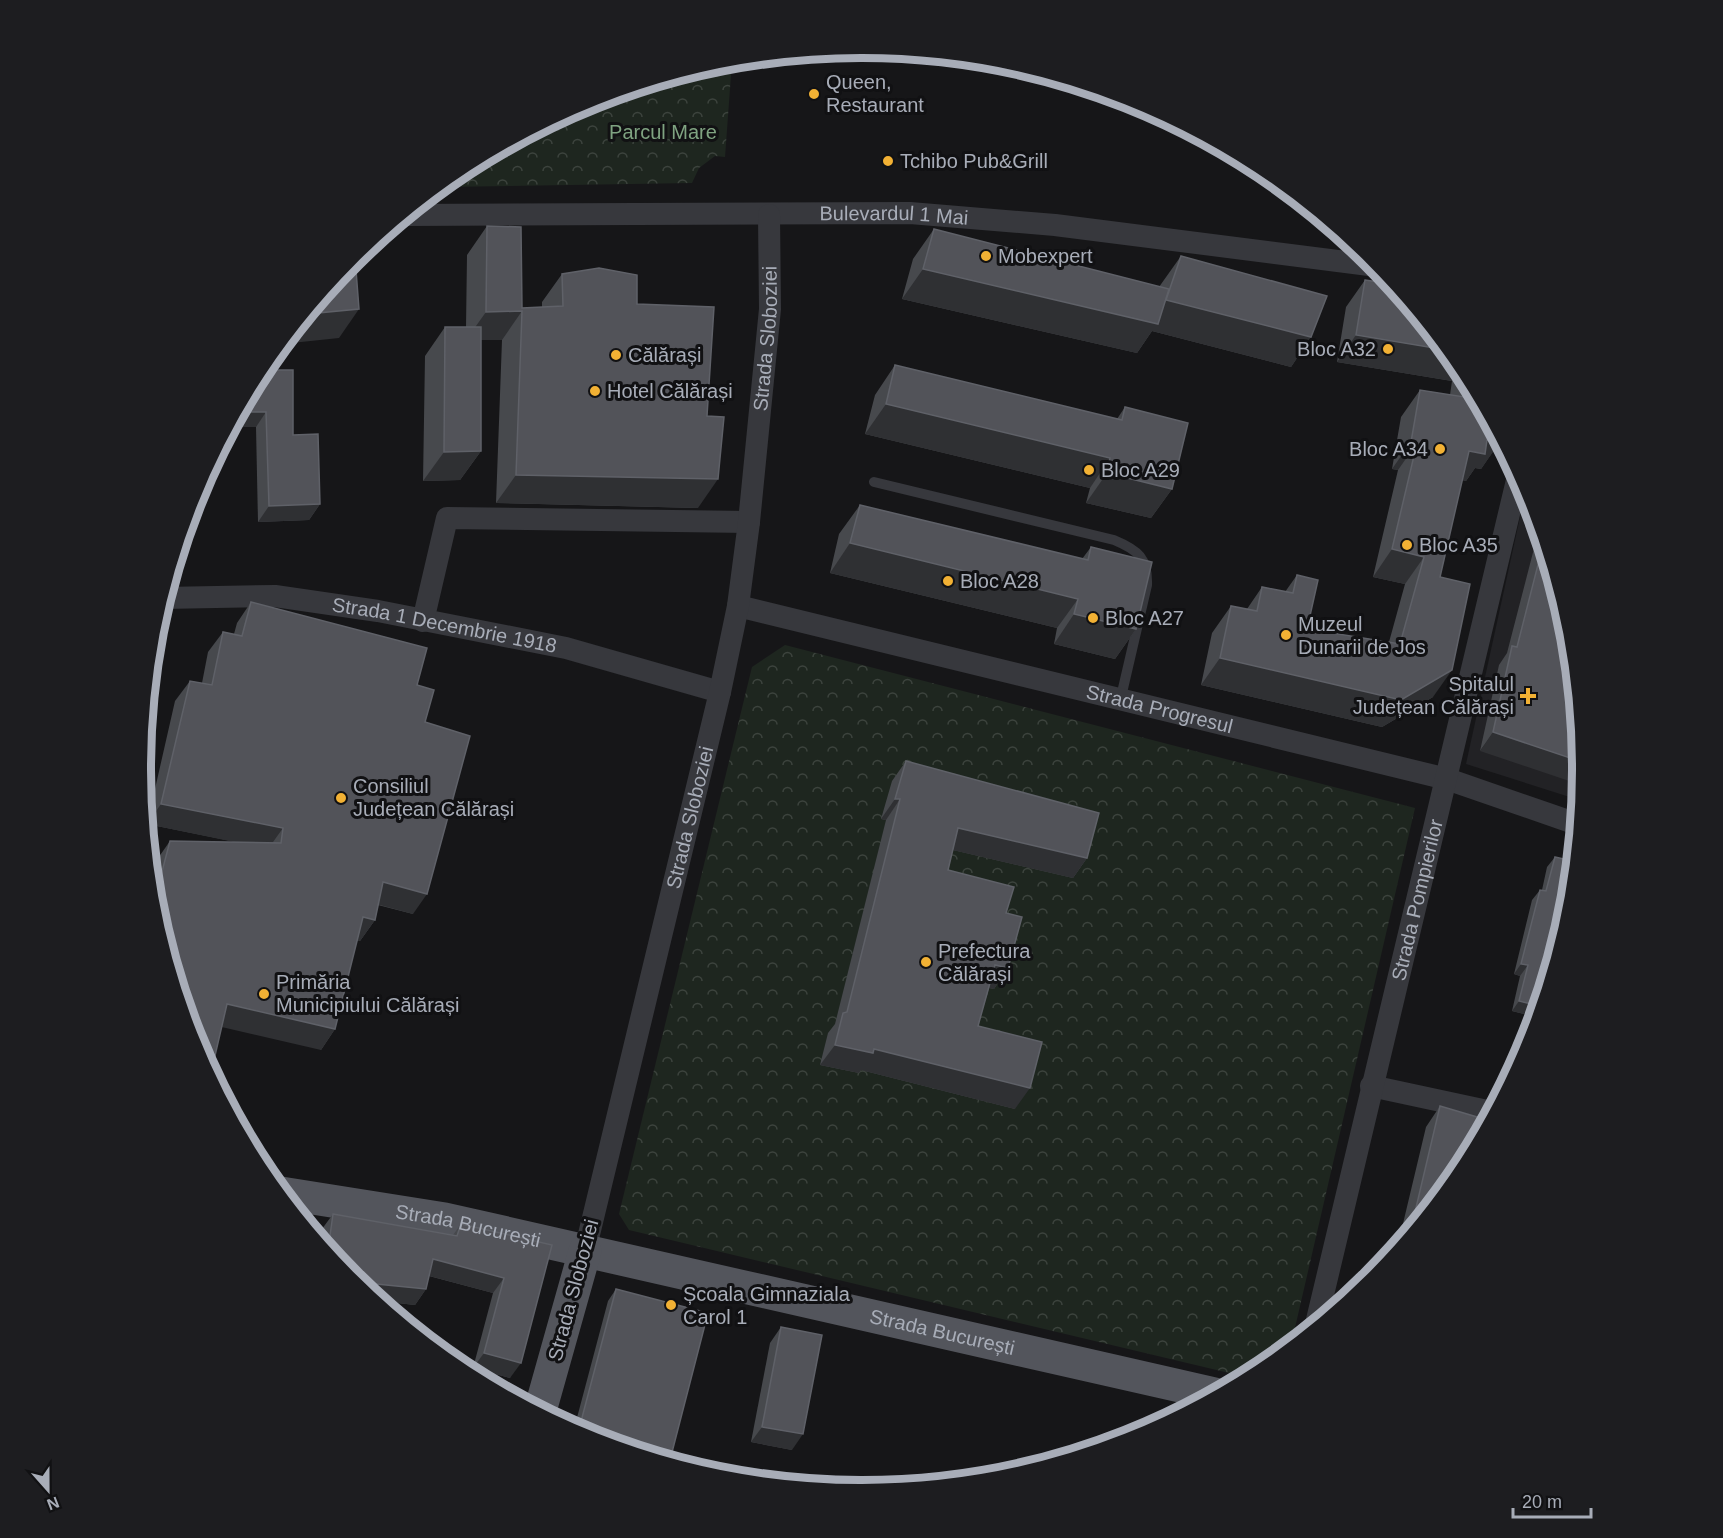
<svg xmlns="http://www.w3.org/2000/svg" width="1723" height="1538" font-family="Arial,sans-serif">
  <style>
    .built { fill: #222225 }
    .forest { fill: url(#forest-crowns) }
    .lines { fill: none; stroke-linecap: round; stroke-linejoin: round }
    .lane { stroke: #37383d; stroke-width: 10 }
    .street { stroke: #37383d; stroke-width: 22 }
    .primary { stroke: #53555c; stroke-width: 33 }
    .wall { fill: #47494d }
    .shaded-wall { fill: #2f3033 }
    .building { fill: #525359; stroke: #5f6168; stroke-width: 1.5 }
    .poi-dot { fill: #f2b134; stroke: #111113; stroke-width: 2 }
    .labels { text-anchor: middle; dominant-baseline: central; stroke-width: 6; stroke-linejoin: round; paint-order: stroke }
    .poi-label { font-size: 20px; fill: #a8adb8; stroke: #111113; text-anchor: start }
    .park-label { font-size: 20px; fill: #7fa381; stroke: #111113 }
    .street-label { font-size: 20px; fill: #a8adb8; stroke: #111113 }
    .rim { fill: none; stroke: #a8adb8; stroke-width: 8 }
  </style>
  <defs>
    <pattern id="forest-crowns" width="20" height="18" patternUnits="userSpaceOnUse" patternTransform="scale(1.5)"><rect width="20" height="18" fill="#1e261f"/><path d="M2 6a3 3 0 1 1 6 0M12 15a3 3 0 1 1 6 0" fill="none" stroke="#3c433d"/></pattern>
  </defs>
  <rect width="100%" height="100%" fill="#161618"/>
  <polygon class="built" points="1526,490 1569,629 1582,769 1579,800 1466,764"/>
  <g class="forest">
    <polygon points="732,61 725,157 715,156 699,168 692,183 440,187 461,169 586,103"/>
    <polygon points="785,645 1415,808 1291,1345 1262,1369 1246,1377 629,1230 619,1214 752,667"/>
  </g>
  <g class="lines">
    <path class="lane" d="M874 482 1114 540C1138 550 1148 558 1147 585L1121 697"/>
    <g class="street">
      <path id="s1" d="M406 215 910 213 1055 225 1377 266"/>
      <path id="s2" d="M163 598 275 596 378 611 566 648 720 692"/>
      <path id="s3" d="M738 606 1447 779 1577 824"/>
      <polyline points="423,621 447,518 749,522"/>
      <polyline points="1371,1086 1492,1112"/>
      <path id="s4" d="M585 1251 720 692 738 606 749 522 770 309 769 215"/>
      <path id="s5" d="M1316 1324 1518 476"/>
    </g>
    <g class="primary">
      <path id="s6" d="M281 1193 445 1219 1215 1394"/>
      <polyline points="540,1411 585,1251"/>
    </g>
  </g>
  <g class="wall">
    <polygon points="487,226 522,308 542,307 542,302 562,274 637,304 698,508 496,503 502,340 481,340 481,451 460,480 423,481 425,356 445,327 466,327 467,255"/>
    <polygon points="934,229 1159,287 1181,256 1311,337 1291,367 1152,331 1137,353 902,299 913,259"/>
    <polygon points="1365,280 1461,369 1500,441 1481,469 1475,468 1466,481 1462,480 1440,577 1433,697 1382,727 1201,685 1212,633 1231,606 1247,609 1262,587 1285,592 1297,575 1307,629 1389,642 1405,584 1373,577 1398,470 1392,469 1401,417 1420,390 1450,395 1452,381 1337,362 1346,307"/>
    <polygon points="895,365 1117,419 1125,407 1172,489 1151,518 1086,503 1090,488 865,434 875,395"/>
    <polygon points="261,370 293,435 320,504 309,520 258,522 256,427"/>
    <polygon points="860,505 1082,559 1091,547 1136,629 1115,659 1054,644 1057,628 830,573 839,534"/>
    <polygon points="1539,529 1569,629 1480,751 1499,665 1507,653"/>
    <polygon points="251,602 417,685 425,722 413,914 378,905 375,920 360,941 357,940 335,1029 321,1050 154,909 151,878 156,861 170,841 236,842 147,824 175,701 190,681 202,683 208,652 223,632 234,634 237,623"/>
    <polygon points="906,761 1087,858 1073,878 953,850 948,870 1006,913 1008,968 994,989 989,988 978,1026 1015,1109 861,1070 859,1073 820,1065 828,1033 835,1024 886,820 881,819 892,781"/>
    <polygon points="1555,857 1569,910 1536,1017 1512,1011 1520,976 1514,974 1532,900 1540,890 1542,890 1547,867"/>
    <polygon points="1440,1106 1481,1118 1488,1109 1461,1170 1409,1233 1401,1232 1426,1127"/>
    <polygon points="333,1214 453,1235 461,1224 552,1245 510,1378 473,1368 493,1293 429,1276 426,1289 415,1305 379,1301 351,1279 320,1241 322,1229"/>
    <polygon points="616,1289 670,1460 689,1467 585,1435 574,1429 608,1301"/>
    <polygon points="781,1327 792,1450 751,1442 770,1343"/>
  </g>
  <g class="shaded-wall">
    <polygon points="923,269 1166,300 1311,337 1291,367 1152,331 1137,353 902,299"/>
    <polygon points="359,309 339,338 282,344 307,314"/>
    <polygon points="522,311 502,340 466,340 486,312"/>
    <polygon points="1356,335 1446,350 1461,369 1452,381 1337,362"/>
    <polygon points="886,404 1110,458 1090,488 865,434"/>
    <polygon points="239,412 266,412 256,427 231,427"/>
    <polygon points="1487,440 1500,442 1481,469 1475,468 1466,481 1450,478 1469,451"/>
    <polygon points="1411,442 1417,443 1398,470 1392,469"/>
    <polygon points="481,451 460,480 423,481 444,452"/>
    <polygon points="1107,473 1172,489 1151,518 1086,503"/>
    <polygon points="516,475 718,479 698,508 496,503"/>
    <polygon points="320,504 309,520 258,522 269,506"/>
    <polygon points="850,543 1078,599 1057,628 830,573"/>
    <polygon points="1392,549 1424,557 1405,584 1373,577"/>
    <polygon points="1074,614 1136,629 1115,659 1054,644"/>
    <polygon points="1220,658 1452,670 1433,697 1382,727 1201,685"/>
    <polygon points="1493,732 1582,762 1582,769 1581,785 1480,751"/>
    <polygon points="895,799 900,799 886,820 881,819"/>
    <polygon points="161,804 283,828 268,849 147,824"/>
    <polygon points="958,828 1087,858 1073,878 944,848"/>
    <polygon points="383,882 427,894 413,914 369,902"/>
    <polygon points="363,917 375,920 360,941 348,938"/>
    <polygon points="1521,964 1528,965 1520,976 1514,974"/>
    <polygon points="995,965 1008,968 994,989 981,986"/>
    <polygon points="1519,1001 1540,1006 1536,1017 1512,1011"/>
    <polygon points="227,1004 335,1029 321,1050 213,1025"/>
    <polygon points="835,1045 874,1049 1030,1088 1015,1109 861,1070 859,1073 820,1065"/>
    <polygon points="1415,1212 1426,1212 1409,1233 1401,1232"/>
    <polygon points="433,1259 504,1278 493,1293 422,1274"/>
    <polygon points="356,1282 426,1289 415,1305 379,1301"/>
    <polygon points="484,1353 521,1363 510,1378 473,1368"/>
    <polygon points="762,1427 803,1434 792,1450 751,1442"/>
    <polygon points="579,1429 652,1448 648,1454 585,1435 578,1431"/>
  </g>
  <g class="building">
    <polygon points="487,226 521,227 522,308 563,306 562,274 599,268 637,275 637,304 714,307 707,416 724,417 718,479 516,475 522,311 486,312"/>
    <polygon points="934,229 1169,289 1158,324 923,269"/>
    <polygon points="1181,256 1327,296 1311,337 1166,300"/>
    <polygon points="355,257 359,309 307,314 352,259"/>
    <polygon points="1365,280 1392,284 1446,350 1356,335"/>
    <polygon points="445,327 481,327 481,451 444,452"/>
    <polygon points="895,365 1122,420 1125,407 1188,423 1172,489 1107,473 1110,458 886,404"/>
    <polygon points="261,370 293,370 293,435 318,434 320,504 269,506 266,412 239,412"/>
    <polygon points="1467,380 1500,441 1487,440 1485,454 1469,451 1440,577 1470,584 1452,670 1401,700 1220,658 1231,606 1257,611 1262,587 1293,593 1297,575 1318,580 1307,629 1400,644 1424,557 1392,549 1417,443 1411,442 1420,390 1464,397"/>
    <polygon points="860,505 1088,560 1091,547 1152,562 1136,629 1074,614 1078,599 850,543"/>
    <polygon points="1543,545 1569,629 1582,762 1493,732 1512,646 1517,647"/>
    <polygon points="251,602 427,648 417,685 434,690 425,722 470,736 427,894 383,882 375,920 363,917 335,1029 227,1004 211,1073 195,1045 154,909 154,902 170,841 281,843 283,828 161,804 190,681 212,685 223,632 242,636"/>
    <polygon points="906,761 1099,813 1087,858 958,828 948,870 1014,887 1006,913 1022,917 1008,968 995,965 978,1026 1042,1042 1030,1088 874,1049 873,1053 835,1045 843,1013 847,1012 900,799 895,799"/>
    <polygon points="1555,857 1573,861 1569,910 1540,1006 1519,1001 1528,965 1521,964 1540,890 1546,891"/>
    <polygon points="1440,1106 1484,1119 1488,1109 1493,1110 1461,1170 1426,1212 1415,1212"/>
    <polygon points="333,1214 457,1236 461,1224 552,1245 521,1363 484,1353 504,1278 433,1259 426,1289 356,1282 351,1279 328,1250"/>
    <polygon points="616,1289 708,1313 670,1460 690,1463 689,1467 651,1455 652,1448 579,1429"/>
    <polygon points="781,1327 822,1335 803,1434 762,1427"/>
  </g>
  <g class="poi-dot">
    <circle cx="814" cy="94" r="6"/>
    <circle cx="888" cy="161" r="6"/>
    <circle cx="986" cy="256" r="6"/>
    <circle cx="1388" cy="349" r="6"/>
    <circle cx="616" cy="355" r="6"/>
    <circle cx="595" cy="391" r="6"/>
    <circle cx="1440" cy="449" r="6"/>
    <circle cx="1089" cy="470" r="6"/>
    <circle cx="1407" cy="545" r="6"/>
    <circle cx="948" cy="581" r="6"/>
    <circle cx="1093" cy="618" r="6"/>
    <circle cx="1286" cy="635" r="6"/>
    <path d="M1525 687h6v6h6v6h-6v6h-6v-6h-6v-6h6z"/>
    <circle cx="341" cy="798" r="6"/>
    <circle cx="926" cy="962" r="6"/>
    <circle cx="264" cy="994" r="6"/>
    <circle cx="671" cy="1305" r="6"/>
  </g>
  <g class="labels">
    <g class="poi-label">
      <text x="826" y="82">Queen,<tspan x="826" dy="23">Restaurant</tspan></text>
      <text x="900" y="161">Tchibo Pub&amp;Grill</text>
      <text x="998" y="256">Mobexpert</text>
      <text x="1376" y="349" text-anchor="end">Bloc A32</text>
      <text x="628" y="355">Călărași</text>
      <text x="607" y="391">Hotel Călărași</text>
      <text x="1428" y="449" text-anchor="end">Bloc A34</text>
      <text x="1101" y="470">Bloc A29</text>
      <text x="1419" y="545">Bloc A35</text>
      <text x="960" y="581">Bloc A28</text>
      <text x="1105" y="618">Bloc A27</text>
      <text x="1298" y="624">Muzeul<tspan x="1298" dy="23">Dunarii de Jos</tspan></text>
      <text x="1514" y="684" text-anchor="end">Spitalul<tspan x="1514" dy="23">Județean Călărași</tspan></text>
      <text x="353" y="786">Consiliul<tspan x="353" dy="23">Județean Călărași</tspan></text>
      <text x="938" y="951">Prefectura<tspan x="938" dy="23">Călărași</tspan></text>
      <text x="276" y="982">Primăria<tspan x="276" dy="23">Municipiului Călărași</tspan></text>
      <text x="683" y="1294">Școala Gimnaziala<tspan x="683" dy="23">Carol 1</tspan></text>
    </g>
    <g class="park-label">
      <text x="663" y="132">Parcul Mare</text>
    </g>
    <g class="street-label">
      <text stroke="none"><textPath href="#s1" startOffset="488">Bulevardul 1 Mai</textPath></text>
      <text stroke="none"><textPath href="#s4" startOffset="932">Strada Sloboziei</textPath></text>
      <text stroke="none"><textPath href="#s2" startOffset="284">Strada 1 Decembrie 1918</textPath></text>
      <text stroke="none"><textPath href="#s3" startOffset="434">Strada Progresul</textPath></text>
      <text stroke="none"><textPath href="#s4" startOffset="446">Strada Sloboziei</textPath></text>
      <text stroke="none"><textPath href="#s5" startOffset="436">Strada Pompierilor</textPath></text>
      <text stroke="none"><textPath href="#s6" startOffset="190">Strada București</textPath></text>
      <text transform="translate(573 1290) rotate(-75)">Strada Sloboziei</text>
      <text stroke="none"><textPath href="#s6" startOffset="676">Strada București</textPath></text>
    </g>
  </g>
  <path d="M0 0H1723V1538H0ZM861 58H862A710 710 0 0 1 1572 768V770A710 710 0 0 1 862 1480H861A710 710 0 0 1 151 770V768A710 710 0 0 1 861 58Z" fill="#1d1d20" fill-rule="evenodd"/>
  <path class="rim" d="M861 58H862A710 710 0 0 1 1572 768V770A710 710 0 0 1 862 1480H861A710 710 0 0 1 151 770V768A710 710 0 0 1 861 58Z"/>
  <g transform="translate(48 1490) rotate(159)" stroke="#111113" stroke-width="4.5" paint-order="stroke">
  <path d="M0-4.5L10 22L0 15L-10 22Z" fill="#a8adb8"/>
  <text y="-9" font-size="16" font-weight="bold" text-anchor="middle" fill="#a8adb8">N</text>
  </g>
  <path d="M1513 1508v9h78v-9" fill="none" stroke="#a8adb8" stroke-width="3"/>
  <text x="1522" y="1508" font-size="18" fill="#a8adb8" stroke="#111113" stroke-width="4.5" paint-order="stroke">20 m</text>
</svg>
